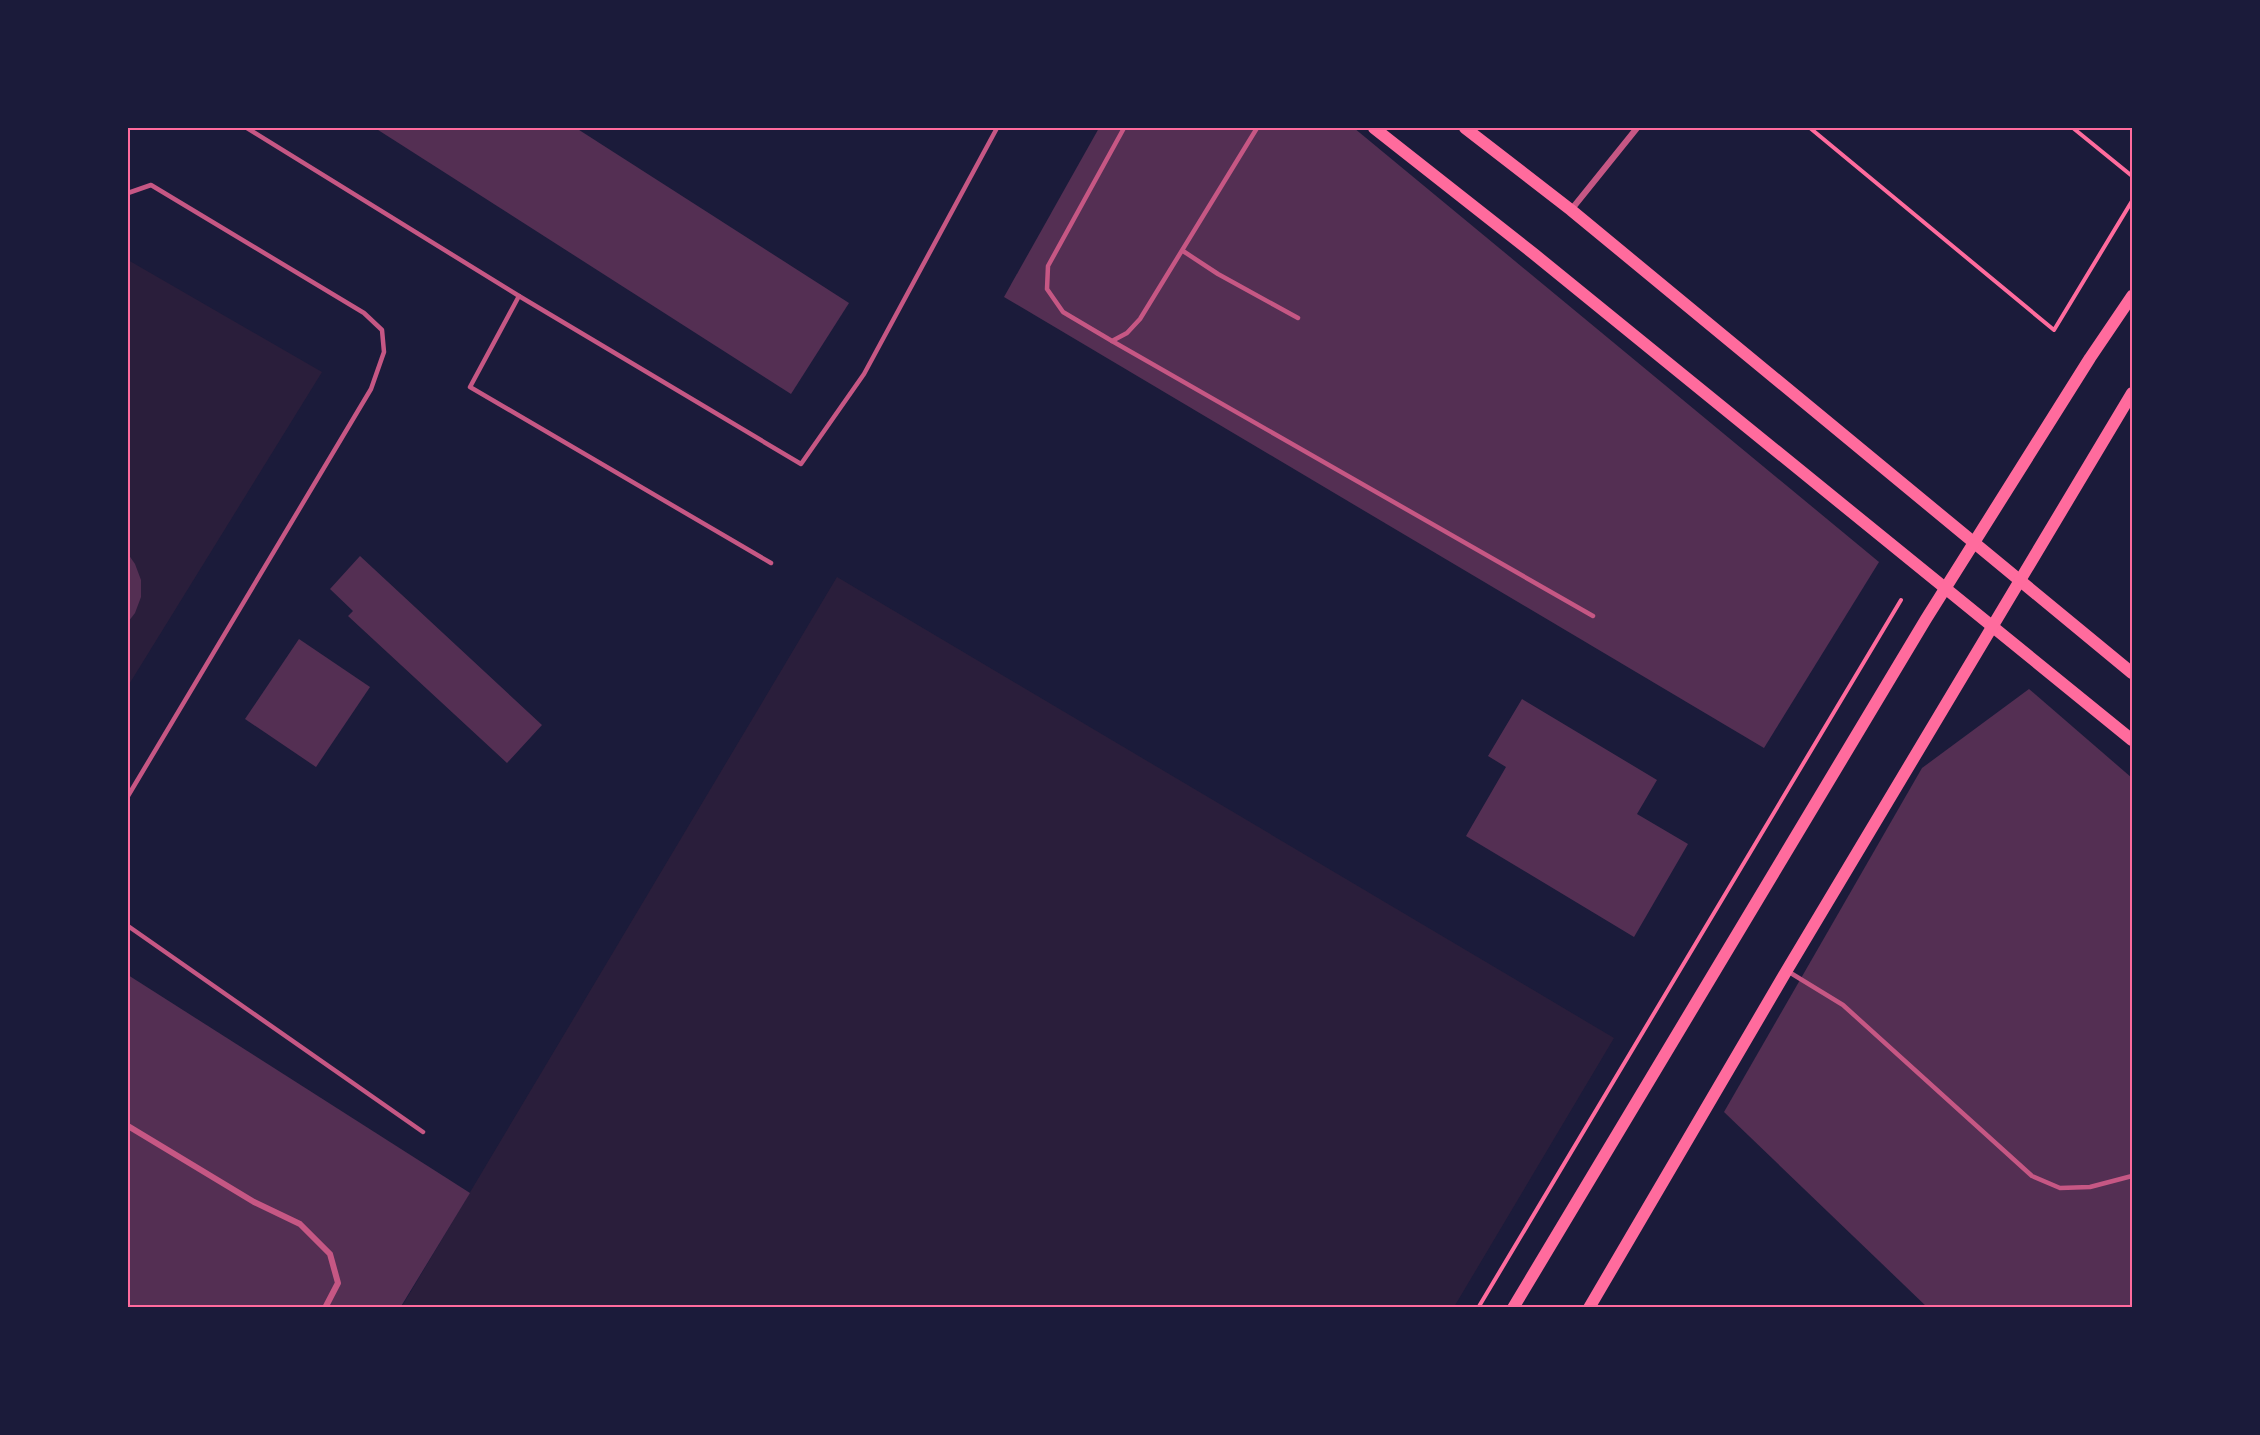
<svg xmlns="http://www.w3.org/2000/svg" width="2260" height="1435" font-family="'Fira Sans',sans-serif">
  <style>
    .green { fill: #2a1e3b }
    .building { fill: #542f53 }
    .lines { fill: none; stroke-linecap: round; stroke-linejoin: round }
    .path { stroke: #ff6b9d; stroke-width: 4 }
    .service { stroke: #c65784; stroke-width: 4.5 }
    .minor { stroke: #c65784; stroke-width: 6 }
    .secondary { stroke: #ff6b9d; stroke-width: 12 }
    .neatline { fill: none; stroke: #ff6b9d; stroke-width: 2 }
  </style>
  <rect width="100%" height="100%" fill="#1b1b3a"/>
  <g class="green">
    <polygon points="128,260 322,372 128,686"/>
    <polygon points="837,577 1614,1038 1454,1307 401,1308"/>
  </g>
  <g class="building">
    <polygon points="375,128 576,128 849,303 791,394"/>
    <polygon points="1099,128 1354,128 1879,562 1764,748 1004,297"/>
    <polygon points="128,554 135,564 141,580 141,597 135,613 128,622"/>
    <polygon points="360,556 542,725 507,763 348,616 353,611 330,589"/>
    <polygon points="299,639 370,687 316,767 245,719"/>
    <polygon points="2029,689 2132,778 2132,1308 1928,1308 1724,1112 1922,768"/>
    <polygon points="1522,699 1657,780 1637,814 1688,844 1634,937 1466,836 1506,767 1488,756"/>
    <polygon points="128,975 470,1193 400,1308 128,1308"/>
  </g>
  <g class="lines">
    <g class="path">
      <polyline points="1810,128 2054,330 2132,201"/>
      <polyline points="2073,128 2132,176"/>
      <polyline points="1478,1308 1901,600"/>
    </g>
    <g class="service">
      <polyline points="247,128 519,296 801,464 864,374 997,128"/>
      <polyline points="1124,128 1048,266 1047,289 1063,312 1112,341 1127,333 1140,319 1257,128"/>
      <polyline points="128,193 151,185 364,313 382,330 384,352 371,389 128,796"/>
      <polyline points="1183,251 1218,274 1298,318"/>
      <polyline points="519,296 470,387 771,563"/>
      <polyline points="1112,341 1593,616"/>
      <polyline points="128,926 423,1132"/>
      <polyline points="1789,972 1843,1005 2032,1176 2060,1188 2090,1187 2132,1176"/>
    </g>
    <g class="minor">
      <polyline points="1571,210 1637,128"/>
      <polyline points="128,1126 254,1202 300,1224 330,1254 338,1283 325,1308"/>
    </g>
    <g class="secondary">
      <polyline points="1374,128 1534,254 2132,740"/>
      <polyline points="1465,128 1571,210 2132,673"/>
      <polyline points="1513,1308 1926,619 2090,358 2132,296"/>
      <polyline points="1589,1308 1787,970 2132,393"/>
    </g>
  </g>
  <rect width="2260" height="1435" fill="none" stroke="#1b1b3a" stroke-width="258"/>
  <rect x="129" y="129" width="2002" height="1177" class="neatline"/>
</svg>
